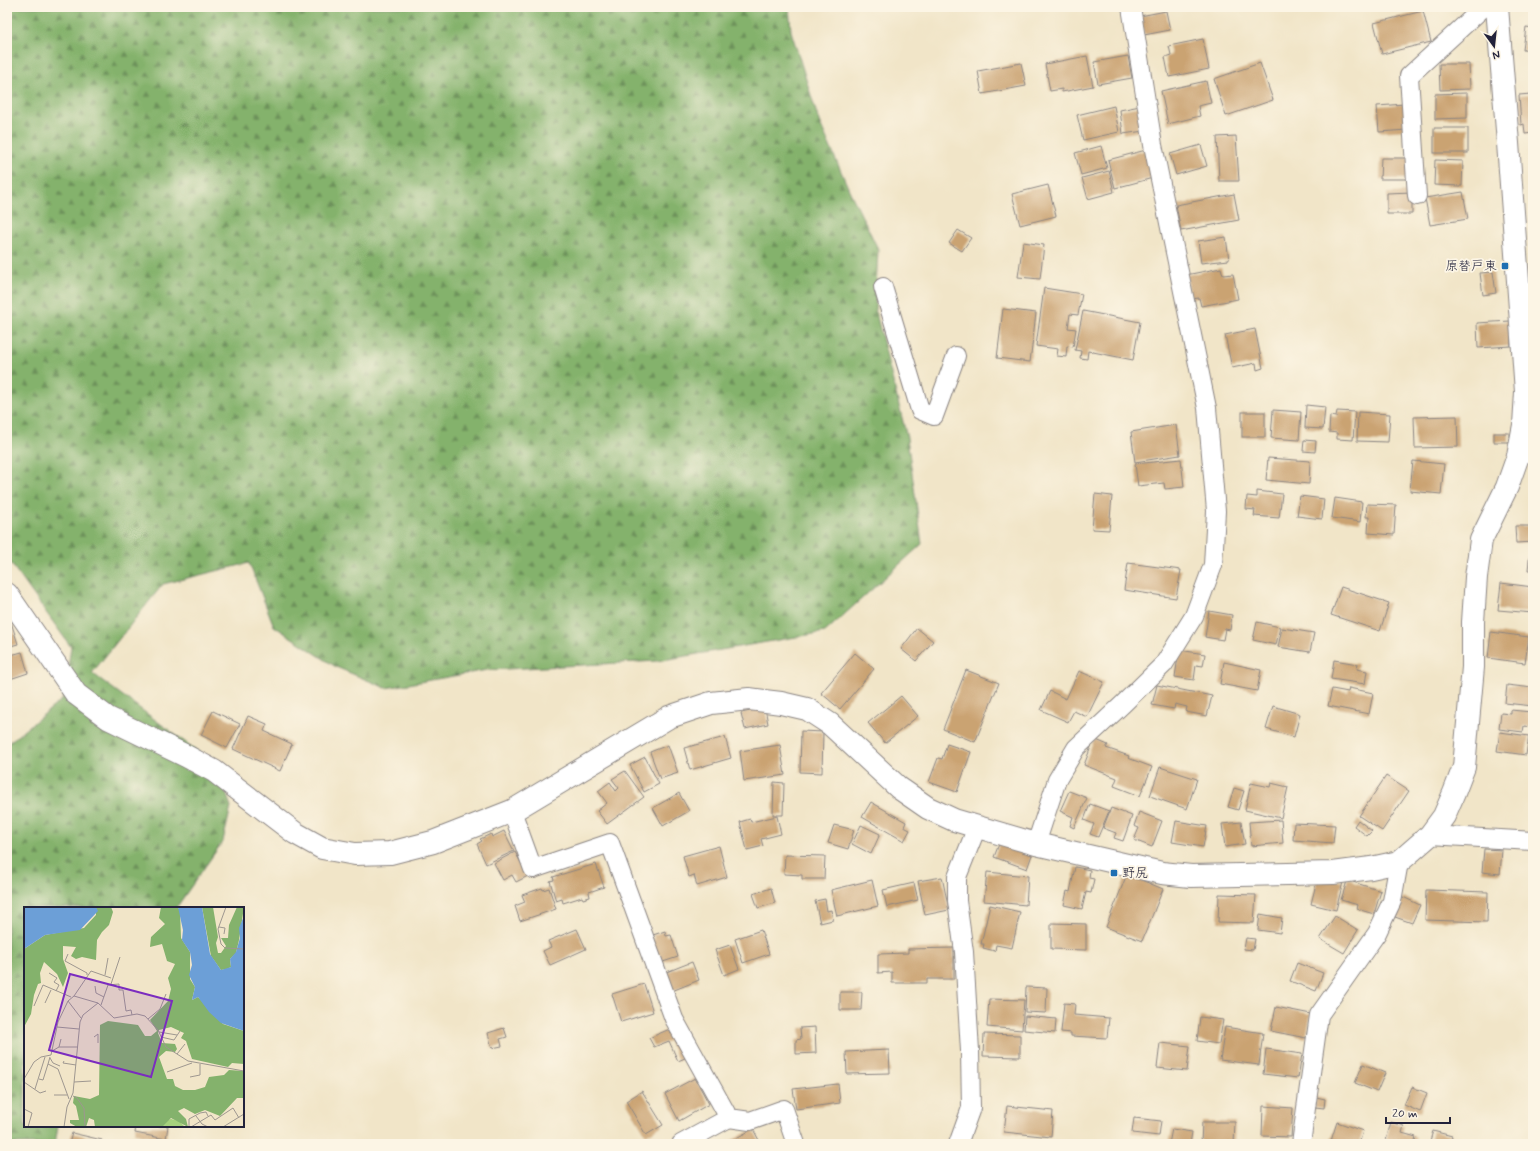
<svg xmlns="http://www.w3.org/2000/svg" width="1540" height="1151" font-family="Mynerve,'Klee One',sans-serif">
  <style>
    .forest { fill: url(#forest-firs); stroke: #536a54 }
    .building { fill: #caa372 }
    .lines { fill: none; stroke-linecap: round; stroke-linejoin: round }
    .minor-casing { stroke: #8a8482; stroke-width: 20 }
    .tertiary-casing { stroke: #8a8482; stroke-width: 24 }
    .minor { stroke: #fff; stroke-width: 18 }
    .tertiary { stroke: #fff; stroke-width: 22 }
    .poi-dot { fill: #1f6fb2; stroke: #fcf5e5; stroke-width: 1.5 }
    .labels { text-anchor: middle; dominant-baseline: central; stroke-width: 3.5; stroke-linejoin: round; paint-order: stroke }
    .poi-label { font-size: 13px; fill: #22223b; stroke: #fcf5e5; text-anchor: end }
    .inset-road { fill: none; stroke: #9e9790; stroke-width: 1 }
    .view { fill: #7b2cbf; fill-opacity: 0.15; stroke: #7b2cbf; stroke-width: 2 }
    .inset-edge { fill: none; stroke: #22223b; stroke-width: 2 }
  </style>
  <defs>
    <pattern id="forest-firs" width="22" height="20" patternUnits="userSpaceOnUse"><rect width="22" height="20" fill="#84b26c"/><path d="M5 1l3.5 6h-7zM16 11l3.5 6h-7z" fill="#6c905a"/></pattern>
  </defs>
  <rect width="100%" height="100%" fill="#fcf5e5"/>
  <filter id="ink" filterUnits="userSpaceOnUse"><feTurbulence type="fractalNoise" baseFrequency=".025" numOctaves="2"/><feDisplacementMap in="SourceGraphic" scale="8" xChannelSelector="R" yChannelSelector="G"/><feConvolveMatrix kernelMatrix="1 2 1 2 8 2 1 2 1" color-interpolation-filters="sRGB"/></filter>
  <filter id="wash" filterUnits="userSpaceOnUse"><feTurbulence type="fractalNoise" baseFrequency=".012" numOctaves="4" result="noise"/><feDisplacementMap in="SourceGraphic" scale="16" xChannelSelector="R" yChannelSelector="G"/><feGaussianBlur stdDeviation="0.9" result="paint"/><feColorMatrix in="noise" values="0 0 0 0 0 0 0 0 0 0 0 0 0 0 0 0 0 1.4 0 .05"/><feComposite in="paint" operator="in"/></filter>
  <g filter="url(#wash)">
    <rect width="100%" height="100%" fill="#f1e5c8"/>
    <polygon class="forest" points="7,7 789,7 791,31 819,121 850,192 878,249 875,309 907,438 922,544 825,632 657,661 487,670 386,688 336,667 274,626 249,563 163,584 92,673 216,765 231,807 223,841 176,908 25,908 25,1126 58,1126 55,1144 7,1144 7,744 63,699 71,647 7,558"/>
    <g id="blocks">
      <g class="building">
        <polygon points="1141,7 1162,7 1162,8 1141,10"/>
        <polygon points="1166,11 1170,30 1144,35 1140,16"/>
        <polygon points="1423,11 1431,42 1382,54 1374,23"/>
        <polygon points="1526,27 1533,28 1533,51 1523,50"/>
        <polygon points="1203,39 1209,69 1169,77 1165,57 1171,55 1169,46"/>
        <polygon points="1087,56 1093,86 1062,92 1062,89 1050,91 1045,64"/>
        <polygon points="1128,56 1132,78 1098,84 1094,62"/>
        <polygon points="1021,63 1026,86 982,94 978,71"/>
        <polygon points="1260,63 1273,100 1226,116 1214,79"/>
        <polygon points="1439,64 1469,64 1470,89 1440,90"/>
        <polygon points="1206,81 1211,103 1198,106 1200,116 1168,124 1161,91"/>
        <polygon points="1467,93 1467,118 1435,119 1435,94"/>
        <polygon points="1531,94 1533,133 1525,134 1524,124 1521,125 1519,95"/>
        <polygon points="1405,104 1407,130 1379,132 1377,106"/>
        <polygon points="1114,106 1119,132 1083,140 1077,115"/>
        <polygon points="1140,106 1144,131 1123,134 1120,110"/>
        <rect x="1434" y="128" width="34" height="25"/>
        <polygon points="1236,136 1239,181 1219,181 1217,137"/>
        <polygon points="1201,145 1207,166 1176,175 1170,154"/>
        <polygon points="1101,146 1107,168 1081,175 1075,153"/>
        <polygon points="1146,150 1153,178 1115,188 1108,160"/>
        <polygon points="1381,158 1409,158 1409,179 1380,179"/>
        <polygon points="1435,160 1463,161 1462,186 1434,185"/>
        <polygon points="1109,171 1114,192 1088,199 1082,178"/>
        <polygon points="1048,185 1056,216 1020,225 1012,194"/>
        <polygon points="1412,192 1412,214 1387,214 1387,193"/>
        <polygon points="1463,192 1468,219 1430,225 1425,198"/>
        <polygon points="1234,194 1239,220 1181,231 1176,205"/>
        <polygon points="958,230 971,238 962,251 949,243"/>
        <polygon points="1226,237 1229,260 1201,263 1198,241"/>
        <polygon points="1023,242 1044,245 1040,279 1018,277"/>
        <polygon points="1221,268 1223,275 1233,274 1238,299 1201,306 1199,298 1191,299 1186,275"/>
        <polygon points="1493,272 1496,293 1483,295 1480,273"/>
        <polygon points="1044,288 1082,294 1078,315 1070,314 1068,328 1076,329 1073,347 1067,346 1066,357 1057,356 1058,349 1036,346"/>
        <polygon points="1003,309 1036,313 1030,362 997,358"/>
        <polygon points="1083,311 1140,322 1133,360 1088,351 1087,359 1080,358 1081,351 1075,350"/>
        <polygon points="1510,321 1511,346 1478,348 1477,323"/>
        <polygon points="1255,329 1263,368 1257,370 1256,363 1232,368 1225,335"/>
        <polygon points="1306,405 1325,407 1323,429 1305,428"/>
        <polygon points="1273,410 1301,412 1299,440 1271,438"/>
        <polygon points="1337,411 1355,412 1353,440 1337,439 1337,433 1329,432 1330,416 1336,417"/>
        <rect x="1242" y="412" width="23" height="25"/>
        <polygon points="1358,412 1390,414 1388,442 1357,441"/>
        <polygon points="1457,416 1458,447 1415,448 1414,417"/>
        <polygon points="1176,425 1180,455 1135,462 1131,432"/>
        <rect x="1494" y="433" width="15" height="9"/>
        <polygon points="1304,440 1316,441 1315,452 1303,451"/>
        <polygon points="1268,458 1310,461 1309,484 1266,480"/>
        <polygon points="1181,459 1184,487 1165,489 1164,483 1138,486 1135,464"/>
        <polygon points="1413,461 1444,464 1441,494 1410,491"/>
        <polygon points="1257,491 1282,494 1279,518 1254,516 1255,510 1246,509 1247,496 1257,497"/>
        <polygon points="1095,494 1112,496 1109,530 1092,529"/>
        <polygon points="1300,496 1324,499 1322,519 1297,516"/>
        <polygon points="1335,498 1362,502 1360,522 1332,518"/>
        <polygon points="1367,504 1396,505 1394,535 1368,533 1369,517 1366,517"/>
        <polygon points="1515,526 1533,526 1533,542 1516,543"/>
        <polygon points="1530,551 1533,551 1533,570 1528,570"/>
        <polygon points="1128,563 1181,570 1176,598 1124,590"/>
        <polygon points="1501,583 1533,587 1533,613 1498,610"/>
        <polygon points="1341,587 1389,603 1380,631 1331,615"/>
        <polygon points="1209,611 1232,615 1230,630 1225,629 1223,640 1205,637"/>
        <polygon points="10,619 18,644 7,647 7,620"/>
        <polygon points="1257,622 1280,627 1276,645 1253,640"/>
        <polygon points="917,628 933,641 916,661 901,649"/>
        <polygon points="1282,628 1314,633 1310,652 1278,647"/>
        <polygon points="1491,632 1529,637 1525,663 1488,658"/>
        <polygon points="1179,650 1205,654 1203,666 1196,665 1194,680 1175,677"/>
        <polygon points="22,652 28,673 7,680 7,656"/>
        <polygon points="855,653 874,669 840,709 821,693"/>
        <polygon points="1334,660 1358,664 1357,669 1367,671 1365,684 1331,679"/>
        <polygon points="1224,662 1261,670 1257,691 1220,684"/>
        <polygon points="966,670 999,683 975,742 943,729"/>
        <polygon points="1079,671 1104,682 1087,717 1074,711 1068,722 1041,710 1050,691 1066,699"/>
        <polygon points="1157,685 1212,696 1207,716 1186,712 1187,707 1175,704 1174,709 1152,705"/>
        <polygon points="1507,685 1533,688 1533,706 1505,703"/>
        <polygon points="1349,688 1373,693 1369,714 1328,706 1332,689 1348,692"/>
        <polygon points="901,696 918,716 885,743 868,723"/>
        <polygon points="1273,706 1300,714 1294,737 1266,729"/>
        <polygon points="765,708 768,724 745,729 741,713"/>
        <polygon points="1511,710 1531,712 1530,727 1524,726 1523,732 1499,729 1501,713 1511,714"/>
        <polygon points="213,711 240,724 227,748 201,735"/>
        <polygon points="248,716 267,724 264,731 292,744 280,771 233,749"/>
        <polygon points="801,731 823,732 822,773 800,772"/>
        <polygon points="1500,732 1529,736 1526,755 1497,751"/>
        <polygon points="725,737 731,758 690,770 684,748"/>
        <polygon points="1532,738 1533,738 1533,753 1531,753"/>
        <polygon points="1094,739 1108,745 1106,748 1129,756 1128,758 1152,767 1140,796 1114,786 1117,778 1084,765"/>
        <polygon points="947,744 971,752 957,792 929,782 938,758 942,759"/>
        <polygon points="668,745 678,773 660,779 650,752"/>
        <polygon points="780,745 785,775 744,781 740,751"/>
        <polygon points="645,757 659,784 644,792 630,765"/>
        <polygon points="1160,767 1197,779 1187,809 1150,796"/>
        <polygon points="625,771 644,797 607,824 597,811 607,803 598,791 610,782 616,791 619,788 612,779"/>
        <polygon points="1386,776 1409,791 1382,831 1359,816"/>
        <polygon points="774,782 784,783 783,815 773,815"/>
        <polygon points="1251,783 1270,787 1271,783 1288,787 1281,818 1245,810"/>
        <polygon points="1234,788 1244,791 1238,810 1228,807"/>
        <polygon points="1069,791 1087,798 1074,828 1070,826 1073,817 1060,811"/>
        <polygon points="679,793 689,811 663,826 653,808"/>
        <polygon points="871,802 906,822 904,827 910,830 904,841 862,817"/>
        <polygon points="1090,804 1109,811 1098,837 1090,834 1094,824 1084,820"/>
        <polygon points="1111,808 1132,816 1123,841 1114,838 1116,833 1103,828"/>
        <polygon points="1139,812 1162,821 1152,847 1134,840 1139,828 1134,826"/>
        <polygon points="777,816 781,834 761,839 763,846 747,850 740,822 750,819 751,822"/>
        <polygon points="1281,820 1283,843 1251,846 1249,822"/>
        <polygon points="1358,820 1372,831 1367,836 1354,826"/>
        <polygon points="1176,821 1207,826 1203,847 1172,842"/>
        <polygon points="1241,822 1245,844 1225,847 1222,824"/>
        <polygon points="1294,823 1335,825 1333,843 1293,840"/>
        <polygon points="834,825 854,830 848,849 828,843"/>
        <polygon points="861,825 880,834 871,854 852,844"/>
        <polygon points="504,831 514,851 486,864 477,844 482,841 480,839 491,834 492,837"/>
        <polygon points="1006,843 1033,852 1027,869 994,857 999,844 1005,846"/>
        <polygon points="719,846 727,877 697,886 694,875 689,877 683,856"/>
        <polygon points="1484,849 1502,850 1500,874 1482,872"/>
        <polygon points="515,852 528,876 516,882 512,875 503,880 494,863"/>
        <polygon points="785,855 825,856 824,879 802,879 802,875 784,874"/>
        <polygon points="596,864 604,887 589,892 590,897 583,899 582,897 563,903 562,899 556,901 550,881 554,880 553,877"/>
        <polygon points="1075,867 1090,870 1089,878 1094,879 1091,893 1086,892 1082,909 1064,905 1067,891 1070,892"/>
        <polygon points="987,872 1028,876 1026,905 984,901"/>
        <polygon points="1127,874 1163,889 1142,941 1106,927"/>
        <polygon points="1318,876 1343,882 1336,910 1311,904"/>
        <polygon points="942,877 949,910 925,915 918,881"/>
        <polygon points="1348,878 1353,880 1353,882 1381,891 1374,914 1357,909 1358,905 1341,900"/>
        <polygon points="872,880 878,906 837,916 831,890"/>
        <polygon points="914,883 918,900 887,907 883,890"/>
        <polygon points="542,888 543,890 549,888 556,909 520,921 515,906 525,902 522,895"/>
        <polygon points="771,888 775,903 758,908 753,894"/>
        <polygon points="1426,890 1488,892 1487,922 1425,920"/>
        <polygon points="1219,894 1256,895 1254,923 1218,922"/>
        <polygon points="1403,897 1420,905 1412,923 1395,917"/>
        <polygon points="825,899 827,911 831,910 833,920 820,923 815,901"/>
        <polygon points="990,905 1020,912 1012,948 996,945 995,951 983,948 984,944 981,944"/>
        <polygon points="1260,914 1282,918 1280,933 1258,930"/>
        <polygon points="1335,916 1358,930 1344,953 1320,939"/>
        <polygon points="1051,923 1086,924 1086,950 1051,949"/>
        <polygon points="577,929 586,949 550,965 543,951 551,947 548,941"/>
        <polygon points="761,930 769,954 743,963 735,939"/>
        <polygon points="665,931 666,936 671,935 678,957 657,964 650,941 655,939 653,935"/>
        <polygon points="1246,938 1255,939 1253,950 1244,949"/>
        <polygon points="730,945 739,969 724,975 715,950"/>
        <polygon points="954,948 954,979 927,979 927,983 892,983 892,972 878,973 878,954 908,953 908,949"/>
        <polygon points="692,962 699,980 672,991 664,973"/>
        <polygon points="1297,963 1323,973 1316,991 1290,981"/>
        <polygon points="644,984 653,1012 621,1022 612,994"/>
        <polygon points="1026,987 1047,988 1046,1013 1025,1012"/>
        <polygon points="840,992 862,992 861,1010 840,1010"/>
        <polygon points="989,999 1024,1000 1022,1030 987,1027"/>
        <polygon points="1064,1003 1075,1004 1074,1015 1109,1018 1107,1038 1071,1036 1071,1033 1061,1032"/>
        <polygon points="1276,1007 1311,1014 1306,1038 1271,1031"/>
        <polygon points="1025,1016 1056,1019 1055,1033 1024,1030"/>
        <polygon points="1200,1017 1223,1020 1219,1044 1197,1041"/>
        <polygon points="815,1027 816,1053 796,1054 796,1040 801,1039 800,1028"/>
        <polygon points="1225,1027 1263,1033 1259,1065 1220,1060"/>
        <polygon points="504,1028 507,1037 500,1039 502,1046 492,1048 488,1033"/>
        <polygon points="672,1028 685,1058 678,1061 669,1041 654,1047 649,1038"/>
        <polygon points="984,1034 1020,1035 1020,1057 983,1056"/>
        <polygon points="1160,1043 1190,1046 1187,1071 1157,1068"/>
        <polygon points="1266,1049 1302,1054 1298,1078 1263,1074"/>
        <polygon points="889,1050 890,1073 847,1074 846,1052"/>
        <polygon points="1363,1064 1385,1073 1377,1092 1355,1083"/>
        <polygon points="695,1078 709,1104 679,1121 665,1094"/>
        <polygon points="838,1084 840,1103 796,1109 793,1089"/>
        <polygon points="1412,1087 1427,1093 1420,1112 1404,1105"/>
        <polygon points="642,1091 663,1125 646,1135 626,1101"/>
        <polygon points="1316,1097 1325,1099 1324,1108 1315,1107"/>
        <polygon points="1007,1106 1053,1111 1051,1137 1004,1132"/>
        <polygon points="1263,1106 1293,1108 1291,1137 1262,1136"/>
        <polygon points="1134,1118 1161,1121 1159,1136 1132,1133"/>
        <polygon points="1202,1122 1235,1122 1234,1144 1201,1144"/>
        <polygon points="1337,1122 1363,1131 1359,1144 1330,1144"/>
        <polygon points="1391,1122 1404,1126 1402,1133 1416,1137 1414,1144 1385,1144"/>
        <polygon points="136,1126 168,1126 166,1139 135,1133"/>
        <polygon points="753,1129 761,1144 725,1144"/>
        <polygon points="1172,1129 1192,1132 1190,1144 1169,1144"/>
        <polygon points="1433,1131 1452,1136 1450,1144 1429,1144"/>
        <polygon points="72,1133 102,1140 101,1144 69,1144"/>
      </g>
    </g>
  </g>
  <g filter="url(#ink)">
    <use href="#blocks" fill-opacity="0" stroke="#8a8482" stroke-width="1"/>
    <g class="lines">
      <g class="minor-casing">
        <g id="minor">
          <polyline points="1417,196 1409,76 1484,7"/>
          <polyline points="883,287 920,410 934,416 956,356"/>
          <polyline points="512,811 533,869 610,843 674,1019 729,1118 750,1121 784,1109 796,1144"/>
          <polyline points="1430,835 1533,841"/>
          <polyline points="1036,844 1057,780 1076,748 1123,704 1164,664 1194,616 1213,565 1216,511 1207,408 1153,145 1131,7"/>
          <polyline points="681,1144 729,1118"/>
          <polyline points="958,1144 971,1108 970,1051 964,952 957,901 957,877 977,827"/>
          <polyline points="1301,1144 1319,1015 1377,933 1392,901 1399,862"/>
        </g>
      </g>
      <g class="tertiary-casing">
        <polyline id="tertiary" points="7,594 76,694 108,718 186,756 214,771 295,833 322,848 355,854 390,853 433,842 512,811 669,717 711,703 749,699 781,703 807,709 830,724 899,788 928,808 954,820 1036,844 1162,873 1191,876 1333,873 1371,868 1399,862 1430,835 1444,816 1454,793 1464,767 1473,667 1473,622 1476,577 1481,540 1507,487 1518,456 1524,425 1526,392 1508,143 1497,7"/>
      </g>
      <use href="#minor" class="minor"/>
      <use href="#tertiary" class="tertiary"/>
    </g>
  </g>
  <g class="poi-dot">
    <rect x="1501" y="262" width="8" height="8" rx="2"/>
    <rect x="1110" y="869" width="8" height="8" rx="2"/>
  </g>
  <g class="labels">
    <g class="poi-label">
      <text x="1497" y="266">原替戸東</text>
      <text x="1122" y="873" text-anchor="start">野尻</text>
    </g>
  </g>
  <g transform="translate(24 907)">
    <rect width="220" height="220" fill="#f1e5c8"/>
    <path d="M147 212 155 214 161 220H120Z" fill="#a5d07d"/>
    <path d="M72 0H87L89 5 85 18 78 25 73 33 72 53 58 50 52 52 47 49 52 40 39 39V52L44 66 39 80 33 67 20 55 16 66 17 76 14 77 10 88 7 107 0 120V42L21 28 60 21 72 8ZM137 0H154L156 4 157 31 166 45V72L171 80 168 93 174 90 199 117 220 124V157L208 156 204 160 168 152 162 134 157 131 160 126 147 120 135 123 134 126 138 136 151 137 153 142 151 145 142 144 135 150 143 172H149L151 179 159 183H171L181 180 185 170 200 168 205 163 220 164V191H213L196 209 181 203 171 207 160 201 154 204 162 212 164 220 147 211 139 219 71 220 70 213 65 211 62 220H53L46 216V213H55L52 199 49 196 50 189 66 192 75 188 76 118 84 114 114 118 121 129H127L133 124 126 113 144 94 147 82 144 71 151 57 143 54 138 37 126 40 127 30 141 17 135 11ZM178 0H189L194 30 192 36 194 46H197L202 39 197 31H204L205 18 213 0H220L215 33 212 46 206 52 207 60 203 62 197 63 187 49Z" fill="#84b26c"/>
    <path d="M0 0H72L74 4 56 23 21 28 0 42ZM178 0 186 47 197 63 207 60 206 52 212 45 216 31 215 21 220 9V124L197 116 185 105 174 90 168 93 171 80 165 68 168 58 166 45 158 33 159 23 154 0Z" fill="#6c9fd7"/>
    <path class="inset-road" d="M202 0 194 22 197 37 201 41 220 42M195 20 201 21 200 27M44 47 41 54 63 66V68M25 66 33 71 30 75 35 78 32 84M81 68 84 51M87 77 96 50M71 79 72 86 80 90M50 89 67 64 87 71M44 94 57 111M21 96 27 83M77 98 84 78 95 77V83H99L102 104 107 103 108 108M10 99 19 78 47 90M124 112 136 102 142 87M33 120 55 122M135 125 153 128M70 130 74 127V136M137 130 150 133 156 124M35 140H54M28 144 35 140 37 132M153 147 161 137M26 150 24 157 34 162 45 192M26 151 29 156 36 159M40 154 39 156 52 158M143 165 168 156M166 170 176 168V157M0 172 10 155 17 150 27 148 34 115 44 94 50 89 74 96 90 111 113 107 121 109 134 123 142 140 164 154 220 164M15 172 19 173 24 157M0 175 16 186 22 184M50 175 67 174M11 182 21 150M30 188H43M49 189 53 191 60 201 61 220M0 202 8 206 4 220M172 209 178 217 184 220M40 220 43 200 49 186 56 115 59 108 74 96M165 220V212L176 206 182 205 184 209M167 220 187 208 191 213 209 201 215 211M199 220 220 207"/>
    <path class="view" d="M46 67 148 94 127 170 25 143Z"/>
    <rect width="220" height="220" class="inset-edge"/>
  </g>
  <rect width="1540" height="1151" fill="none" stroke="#fcf5e5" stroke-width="24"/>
  <g transform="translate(1494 46) rotate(165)" stroke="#fcf5e5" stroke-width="3" paint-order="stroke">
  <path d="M0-3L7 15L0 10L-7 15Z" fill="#22223b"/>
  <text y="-6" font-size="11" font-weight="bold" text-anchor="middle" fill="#22223b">N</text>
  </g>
  <path d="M1386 1117v6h64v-6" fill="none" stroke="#22223b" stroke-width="2"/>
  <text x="1392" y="1117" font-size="12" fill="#22223b" stroke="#fcf5e5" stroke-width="3" paint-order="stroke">20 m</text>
</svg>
